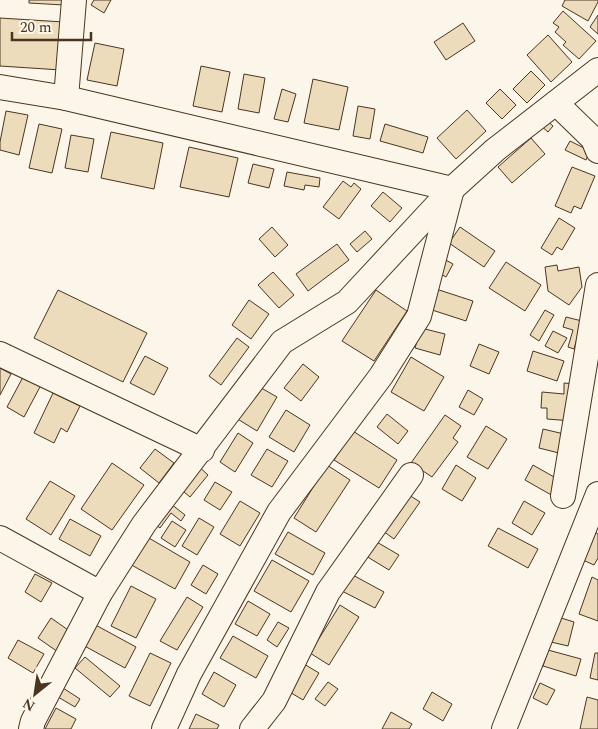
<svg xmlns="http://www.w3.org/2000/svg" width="598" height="729" font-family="Spectral,serif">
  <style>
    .building { fill: #ecdcbc; stroke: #4a3520 }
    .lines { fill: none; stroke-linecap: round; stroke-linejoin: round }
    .street-casing { stroke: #4a3520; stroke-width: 26 }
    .street { stroke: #fbf6e9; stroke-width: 24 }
  </style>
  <rect width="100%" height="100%" fill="#fbf6e9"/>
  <g class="building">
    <polygon points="29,0 64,0 64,5 29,3"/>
    <polygon points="94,0 111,0 104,13 91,5"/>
    <polygon points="565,0 598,0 598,2 588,21 562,6"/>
    <polygon points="563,11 596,41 579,59 563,45 566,42 555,32 559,27 553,23"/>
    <polygon points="598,15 598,34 590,27"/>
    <polygon points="0,18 64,22 61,70 0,66"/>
    <polygon points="463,23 475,41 446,60 434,42"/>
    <polygon points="548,35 572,62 551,82 527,55"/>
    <polygon points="95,43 124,49 117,86 87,80"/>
    <polygon points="201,66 230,72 222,112 193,106"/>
    <polygon points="531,71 545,85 527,103 513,89"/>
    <polygon points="244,74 265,78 259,113 238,109"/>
    <polygon points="313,79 348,87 339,130 304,123"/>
    <polygon points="282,89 296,94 288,122 274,119"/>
    <polygon points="500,89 516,105 502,119 486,103"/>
    <polygon points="358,106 375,109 370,139 353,136"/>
    <polygon points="467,110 486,131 456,159 437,138"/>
    <polygon points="6,111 28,115 19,155 0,150 0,142"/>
    <polygon points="544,118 553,126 548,132 539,124"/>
    <polygon points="39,124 62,129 52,173 29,168"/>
    <polygon points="385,124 428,137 423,153 380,141"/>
    <polygon points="111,132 163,143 154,189 101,178"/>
    <polygon points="71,135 94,139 88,172 65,168"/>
    <polygon points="531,138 545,154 512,183 498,167"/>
    <polygon points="570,141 590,151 586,160 565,150"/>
    <polygon points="189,147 238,158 229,197 180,187"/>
    <polygon points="253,164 274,169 269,188 248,183"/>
    <polygon points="572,167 595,176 581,209 574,206 571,213 555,206"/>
    <polygon points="287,172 320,178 319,187 305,185 304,190 284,186"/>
    <polygon points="343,181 351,187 354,183 361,189 339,219 323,207"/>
    <polygon points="383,192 402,208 390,222 371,206"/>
    <polygon points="559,218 575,228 562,250 557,247 552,255 541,248"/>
    <polygon points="272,227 288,245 275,257 259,239"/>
    <polygon points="460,227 495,251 484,267 449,243"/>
    <polygon points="365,231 372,239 357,252 350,244"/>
    <polygon points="337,244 349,260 308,291 296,274"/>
    <polygon points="444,259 453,264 446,277 437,272"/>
    <polygon points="506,262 541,285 525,311 489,288"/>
    <polygon points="557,265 558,271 579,267 582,287 569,305 548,291 545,267"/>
    <polygon points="273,272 294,295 279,308 258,285"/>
    <polygon points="436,289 473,301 466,321 429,309"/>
    <polygon points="58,290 147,333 123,382 34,338"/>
    <polygon points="376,290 407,311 374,361 342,341"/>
    <polygon points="249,300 269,314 251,339 232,325"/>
    <polygon points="545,310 554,315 539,341 530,335"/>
    <polygon points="566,317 582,321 574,349 568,347 573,330 563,327"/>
    <polygon points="421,328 445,334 440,355 415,348"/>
    <polygon points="553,331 567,338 558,353 545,346"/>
    <polygon points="237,338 249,347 221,385 209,376"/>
    <polygon points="479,344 499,352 489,374 470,366"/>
    <polygon points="533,351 564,361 557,381 527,371"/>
    <polygon points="145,356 168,368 154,395 130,383"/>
    <polygon points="411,357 444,377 424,411 391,392"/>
    <polygon points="303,364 319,377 301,401 284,388"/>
    <polygon points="0,368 11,374 0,395"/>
    <polygon points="23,377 41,385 24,417 7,407"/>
    <polygon points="564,383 575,384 572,421 547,419 547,408 541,408 542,392 564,394"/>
    <polygon points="256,385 277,397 257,431 236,418"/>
    <polygon points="468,390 483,399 474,415 459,407"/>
    <polygon points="53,393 80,406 67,432 61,428 54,443 34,433"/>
    <polygon points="286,410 310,425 294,452 269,437"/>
    <polygon points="387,414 408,431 398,444 377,427"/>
    <polygon points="445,415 461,426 453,438 458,442 432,477 411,463"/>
    <polygon points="486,426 507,439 488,469 467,457"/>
    <polygon points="543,429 564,434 559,453 539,448"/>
    <polygon points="353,431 397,460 379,488 334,460"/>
    <polygon points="238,433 253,443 235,472 220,462"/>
    <polygon points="155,449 174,463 159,483 140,468"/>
    <polygon points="267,449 288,461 272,487 251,475"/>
    <polygon points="112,463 144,485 112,530 81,509"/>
    <polygon points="196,464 208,475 190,497 177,486"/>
    <polygon points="327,465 350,480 316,532 294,518"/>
    <polygon points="456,465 476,478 462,501 442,489"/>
    <polygon points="533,465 561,481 553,496 525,480"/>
    <polygon points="50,481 75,496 51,535 26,519"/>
    <polygon points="215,482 232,492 220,510 204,500"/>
    <polygon points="409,495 420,502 394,539 383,531"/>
    <polygon points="166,500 185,515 181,521 171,513 160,528 151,521"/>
    <polygon points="240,501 260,513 240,546 220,534"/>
    <polygon points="524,501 545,513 532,535 512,523"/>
    <polygon points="199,518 214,527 197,555 182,546"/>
    <polygon points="70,519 101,536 90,556 59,539"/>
    <polygon points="172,521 186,530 175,547 161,538"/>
    <polygon points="498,528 538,549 528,568 488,546"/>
    <polygon points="288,532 325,553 313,575 275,554"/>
    <polygon points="595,532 598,534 598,558 594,565 583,560"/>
    <polygon points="142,534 190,562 175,589 126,562"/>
    <polygon points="375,541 399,555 389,570 366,556"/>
    <polygon points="272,560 309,581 291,612 254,591"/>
    <polygon points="203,565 218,574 206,594 191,585"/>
    <polygon points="349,573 384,592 375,608 340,590"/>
    <polygon points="35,574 52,583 41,602 25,592"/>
    <polygon points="592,577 598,580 598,621 579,614"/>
    <polygon points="131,586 156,599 136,638 111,626"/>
    <polygon points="187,597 203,607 177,650 160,641"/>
    <polygon points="248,601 270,614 257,636 235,624"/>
    <polygon points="340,605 359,617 329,665 310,653"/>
    <polygon points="558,617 574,622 568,646 551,642"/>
    <polygon points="51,618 71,632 58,652 38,638"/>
    <polygon points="90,622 136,647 125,668 79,643"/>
    <polygon points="278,622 289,628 277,647 267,640"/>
    <polygon points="233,636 268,656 256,678 220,658"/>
    <polygon points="18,640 44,654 33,673 8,658"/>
    <polygon points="548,650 581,659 576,676 543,666"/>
    <polygon points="150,653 171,663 150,706 129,696"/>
    <polygon points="595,653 598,653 598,680 590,678"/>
    <polygon points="85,657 120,686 110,697 75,668"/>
    <polygon points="304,664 319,673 303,700 288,691"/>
    <polygon points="214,672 236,685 224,707 202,694"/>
    <polygon points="328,682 338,689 325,706 315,699"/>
    <polygon points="540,683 555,690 547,705 533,698"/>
    <polygon points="63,688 80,699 75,707 58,697"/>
    <polygon points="432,692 452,704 443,721 423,709"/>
    <polygon points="587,697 598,700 598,729 580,729"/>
    <polygon points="56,708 76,719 71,729 45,729"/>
    <polygon points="391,712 412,724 409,729 382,729"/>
    <polygon points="196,714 219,725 217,729 189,729"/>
  </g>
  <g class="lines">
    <g class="street-casing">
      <g id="street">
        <polyline points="0,87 66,98 452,189 419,316 381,376 279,512 189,674 164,729"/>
        <polyline points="66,98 74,0"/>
        <polyline points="556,103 593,139 598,151"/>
        <polyline points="0,354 202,450"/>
        <polyline points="563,496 598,285"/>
        <polyline points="0,538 100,593"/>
        <polyline points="31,729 33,721 100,593 144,524 282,342 347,302 452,189 495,150 598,70"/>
        <polyline points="252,729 274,701 328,592 411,475"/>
        <polyline points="504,729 598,494"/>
      </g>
    </g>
    <use href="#street" class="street"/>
  </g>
  <g transform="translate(35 694) rotate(210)" stroke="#fbf6e9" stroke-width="4" paint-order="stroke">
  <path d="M0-4L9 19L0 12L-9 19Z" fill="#4a3520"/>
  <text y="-8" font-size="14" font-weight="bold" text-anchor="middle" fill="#4a3520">N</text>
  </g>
  <path d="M12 32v8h79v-8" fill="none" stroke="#4a3520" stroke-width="2.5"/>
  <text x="20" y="32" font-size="15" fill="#4a3520" stroke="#fbf6e9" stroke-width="4" paint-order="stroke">20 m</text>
</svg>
